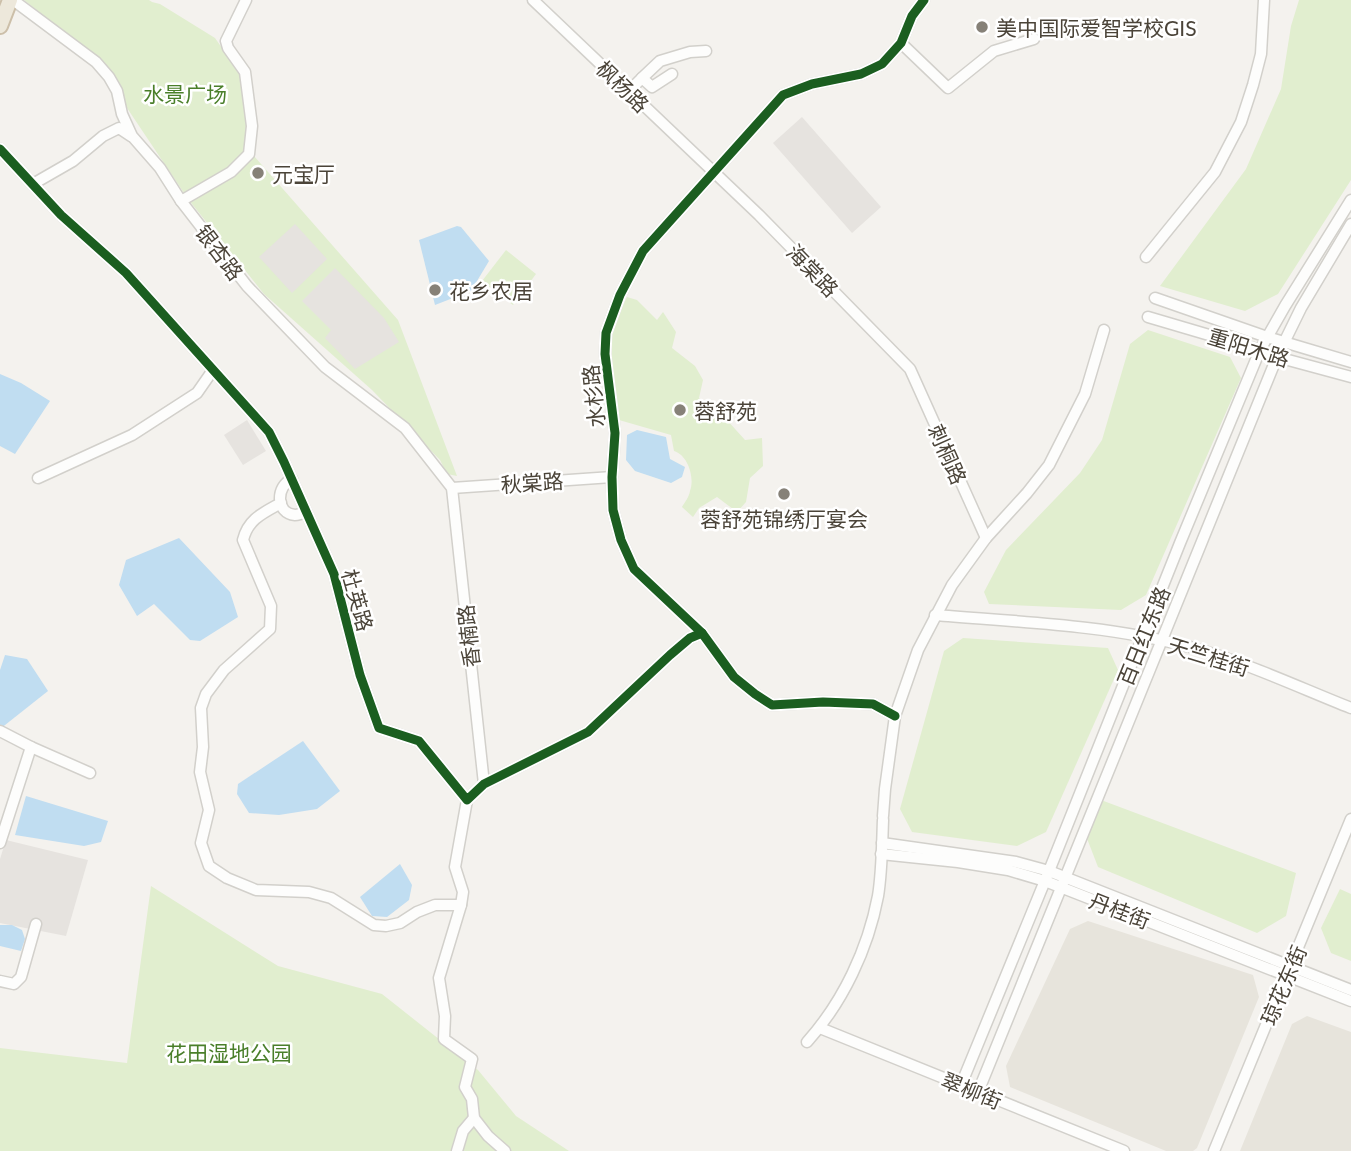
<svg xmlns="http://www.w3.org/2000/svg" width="1351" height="1151" font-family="Lato,'Noto Sans SC',sans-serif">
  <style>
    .residential { fill: #e7e4dc }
    .green { fill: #e1eecf }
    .parking { fill: #e6e3df }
    .water { fill: #c0ddf1 }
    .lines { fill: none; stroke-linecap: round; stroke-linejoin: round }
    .minor-casing { stroke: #d2d0cb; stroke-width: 13 }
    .highway-casing { stroke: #ccbfa9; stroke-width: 18 }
    .minor { stroke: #fdfdfc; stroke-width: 10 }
    .highway { stroke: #ede8db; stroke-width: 14 }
    .cycleway-casing { stroke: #fff; stroke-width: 13 }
    .cycleway { stroke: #1b5e20; stroke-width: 9 }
    .poi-dot { fill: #868178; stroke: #fff; stroke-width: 2.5 }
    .labels { text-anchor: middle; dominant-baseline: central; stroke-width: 5; stroke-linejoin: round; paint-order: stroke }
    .poi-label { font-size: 21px; fill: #4b4439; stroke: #fff; text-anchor: start }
    .street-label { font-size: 21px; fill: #4b4439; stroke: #fff }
    .park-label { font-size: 21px; fill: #4a7f2a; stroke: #fff }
  </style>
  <rect width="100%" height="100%" fill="#f4f2ee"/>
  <g class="residential">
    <polygon points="1088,921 1253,975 1259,997 1197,1148 1193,1151 1166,1151 1010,1087 1006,1066 1070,929"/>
    <polygon points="1307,1016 1351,1032 1351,1151 1240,1151 1292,1024"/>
  </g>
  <g class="green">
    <polygon points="24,0 149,0 152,2 160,4 215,38 241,75 254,156 398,320 457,476 447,474 440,460 372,390 264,294 188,199 125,105 117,83 101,61"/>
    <polygon points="1299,0 1351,0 1351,180 1278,294 1245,311 1160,286 1246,169 1281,89 1291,26"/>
    <polygon points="506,250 536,274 513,305 482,281"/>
    <path d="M627 297 637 300 657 320 663 312 676 332 672 348 695 366 703 380 699 398 717 409 745 440 762 438 763 466 750 478 746 502 737 512 717 497 699 508 693 517 682 507C685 502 689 497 690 491 695 478 688 455 674 451L671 435 619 420 612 362 611 329Z"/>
    <polygon points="1148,330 1230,357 1241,378 1146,595 1121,610 989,604 984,592 1006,550 1080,473 1102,440 1130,344"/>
    <polygon points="963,638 1108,648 1118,670 1046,832 1017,846 912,832 900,809 944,651"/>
    <polygon points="1093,797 1296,873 1286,916 1257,933 1098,867 1081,823"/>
    <polygon points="151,886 278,966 382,994 478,1070 516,1116 569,1151 0,1151 0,1048 127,1063"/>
    <polygon points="1340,889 1351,894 1351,961 1331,953 1321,928"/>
  </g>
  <g class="parking">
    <polygon points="802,117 881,207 852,233 773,143"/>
    <polygon points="295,224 327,259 292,293 259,257"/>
    <polygon points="335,268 384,318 399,342 355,369 325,338 331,330 302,301"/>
    <polygon points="247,420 266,451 243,465 224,435"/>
    <polygon points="6,840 88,860 66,936 0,923 0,859"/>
  </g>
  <g class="water">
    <polygon points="457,226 461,227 489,261 471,291 435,305 419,240"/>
    <polygon points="0,374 21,383 50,401 15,454 0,446"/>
    <polygon points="637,430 666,437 670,459 685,467 682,477 671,483 635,471 626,460 627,435"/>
    <polygon points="179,538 230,592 238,617 200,641 190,640 154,604 137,616 119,585 126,560"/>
    <polygon points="5,655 27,659 48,691 0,729 0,670"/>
    <polygon points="303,741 340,791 317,809 279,815 249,813 237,794 238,784"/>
    <polygon points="26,796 108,821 101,842 84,846 15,835"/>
    <polygon points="400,864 412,885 409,900 387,917 372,916 360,897"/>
    <polygon points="0,925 12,925 22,930 25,939 21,951 0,946"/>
  </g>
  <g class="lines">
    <g class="minor-casing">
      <g id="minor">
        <polyline points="13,0 96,62 109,77 117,91 122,114 132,136 160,168 181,201 247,286 325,367 405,428 452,488 484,784"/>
        <polyline points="533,0 759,215 910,369 986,538"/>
        <polyline points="901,43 948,88 994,51 1034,39"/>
        <polyline points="642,78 660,61 690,52 706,51"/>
        <polyline points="629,91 642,78 652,87 672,74"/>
        <polyline points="0,149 61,215 126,273 269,432 284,462 334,574 360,675 379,728 419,741 467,800 484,784 588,732 670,655 690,638 702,633"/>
        <polyline points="33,184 73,161 103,136 119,128 131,136"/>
        <polyline points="181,201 231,172 249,154 252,126 245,72 228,48 226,41 246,0"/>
        <polyline points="1146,257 1215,172 1241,122 1253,85 1261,54 1264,0"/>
        <polyline points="1155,298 1267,337 1351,362"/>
        <polyline points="1148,317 1260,350 1277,357 1351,377"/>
        <polyline points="38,478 132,435 197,393 213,370"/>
        <path d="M292 479C276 486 275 513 295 515 297 515 304 513 306 512"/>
        <polyline points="452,488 612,477"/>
        <path d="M281 503C263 513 248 519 243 540L271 606 270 629 224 670 206 694 201 708 203 747 200 772 209 810 201 843 209 866 227 878 256 890 309 892 331 898 374 925 386 926 400 923 417 912 435 905H461"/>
        <path d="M935 615C1020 622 1108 625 1190 647 1245 662 1298 687 1351 708"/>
        <polyline points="895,716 873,704 823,702 772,705 755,694 734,677 702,633 634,569 621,540 613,510 612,477 615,433 605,354 606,333 620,295 643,251 783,95 812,84 861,74 882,64 901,43 912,16 924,0"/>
        <polyline points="0,731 31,747 0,843"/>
        <polyline points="31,747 90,773"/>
        <polyline points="467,800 455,867 463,892 461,905 439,978 445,1016 444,1039 472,1059 465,1087 472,1099 474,1118 488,1136 505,1151"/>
        <polyline points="883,816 885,789 895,716 918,650 952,585 986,538 1027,493 1049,465 1085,394 1104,330"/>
        <polyline points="882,843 1016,862 1049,871 1351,990"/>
        <polyline points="881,854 958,862 1008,870 1045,881 1351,1001"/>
        <polyline points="0,981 14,984 21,977 36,924"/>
        <polyline points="820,1028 1124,1151"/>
        <path d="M807 1042C843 1002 868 949 878 896 882 872 882 845 883 820"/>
        <polyline points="961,1085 1049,871 1180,543 1260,350 1285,306 1351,200"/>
        <polyline points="978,1092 1277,357 1301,308 1351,224"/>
        <polyline points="457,1151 463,1131 474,1118"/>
        <polyline points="1214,1151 1351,819"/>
      </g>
    </g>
    <g class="highway-casing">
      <polyline id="highway" points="0,26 10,0"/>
    </g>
    <use href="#minor" class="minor"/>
    <use href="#highway" class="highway"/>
    <g class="cycleway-casing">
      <g id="cycleway">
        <polyline points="0,149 61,215 126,273 269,432 284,462 334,574 360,675 379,728 419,741 467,800 484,784 588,732 670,655 690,638 702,633"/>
        <polyline points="895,716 873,704 823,702 772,705 755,694 734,677 702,633 634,569 621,540 613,510 612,477 615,433 605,354 606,333 620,295 643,251 783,95 812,84 861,74 882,64 901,43 912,16 924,0"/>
      </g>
    </g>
    <use href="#cycleway" class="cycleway"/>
  </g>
  <g class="poi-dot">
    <circle cx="982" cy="27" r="7"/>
    <circle cx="258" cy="173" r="7"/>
    <circle cx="435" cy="290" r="7"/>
    <circle cx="680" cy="410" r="7"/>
    <circle cx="784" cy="494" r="7"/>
  </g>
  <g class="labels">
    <g class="poi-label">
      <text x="996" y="27">美中国际爱智学校GIS</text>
      <text x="272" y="173">元宝厅</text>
      <text x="449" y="290">花乡农居</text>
      <text x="694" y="410">蓉舒苑</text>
      <text x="784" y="518" text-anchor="middle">蓉舒苑锦绣厅宴会</text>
    </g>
    <g class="street-label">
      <text transform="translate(623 86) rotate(44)">枫杨路</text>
      <text transform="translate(220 252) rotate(53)">银杏路</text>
      <text transform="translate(813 270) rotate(46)">海棠路</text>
      <text transform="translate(1249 347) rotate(17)">重阳木路</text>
      <text transform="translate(593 396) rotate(-96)">水杉路</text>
      <text transform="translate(948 454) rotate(66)">刺桐路</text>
      <text transform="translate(532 482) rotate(-4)">秋棠路</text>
      <text transform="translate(358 600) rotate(74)">杜英路</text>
      <text transform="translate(468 636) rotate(-96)">香楠路</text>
      <text transform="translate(1143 636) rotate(-68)">百日红东路</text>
      <text transform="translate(1209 656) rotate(17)">天竺桂街</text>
      <text transform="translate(1120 910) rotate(21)">丹桂街</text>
      <text transform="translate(1283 985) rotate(-67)">琼花东街</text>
      <text transform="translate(972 1090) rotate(22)">翠柳街</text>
    </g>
    <g class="park-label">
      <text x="185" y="93">水景广场</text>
      <text x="229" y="1052">花田湿地公园</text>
    </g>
  </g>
</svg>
